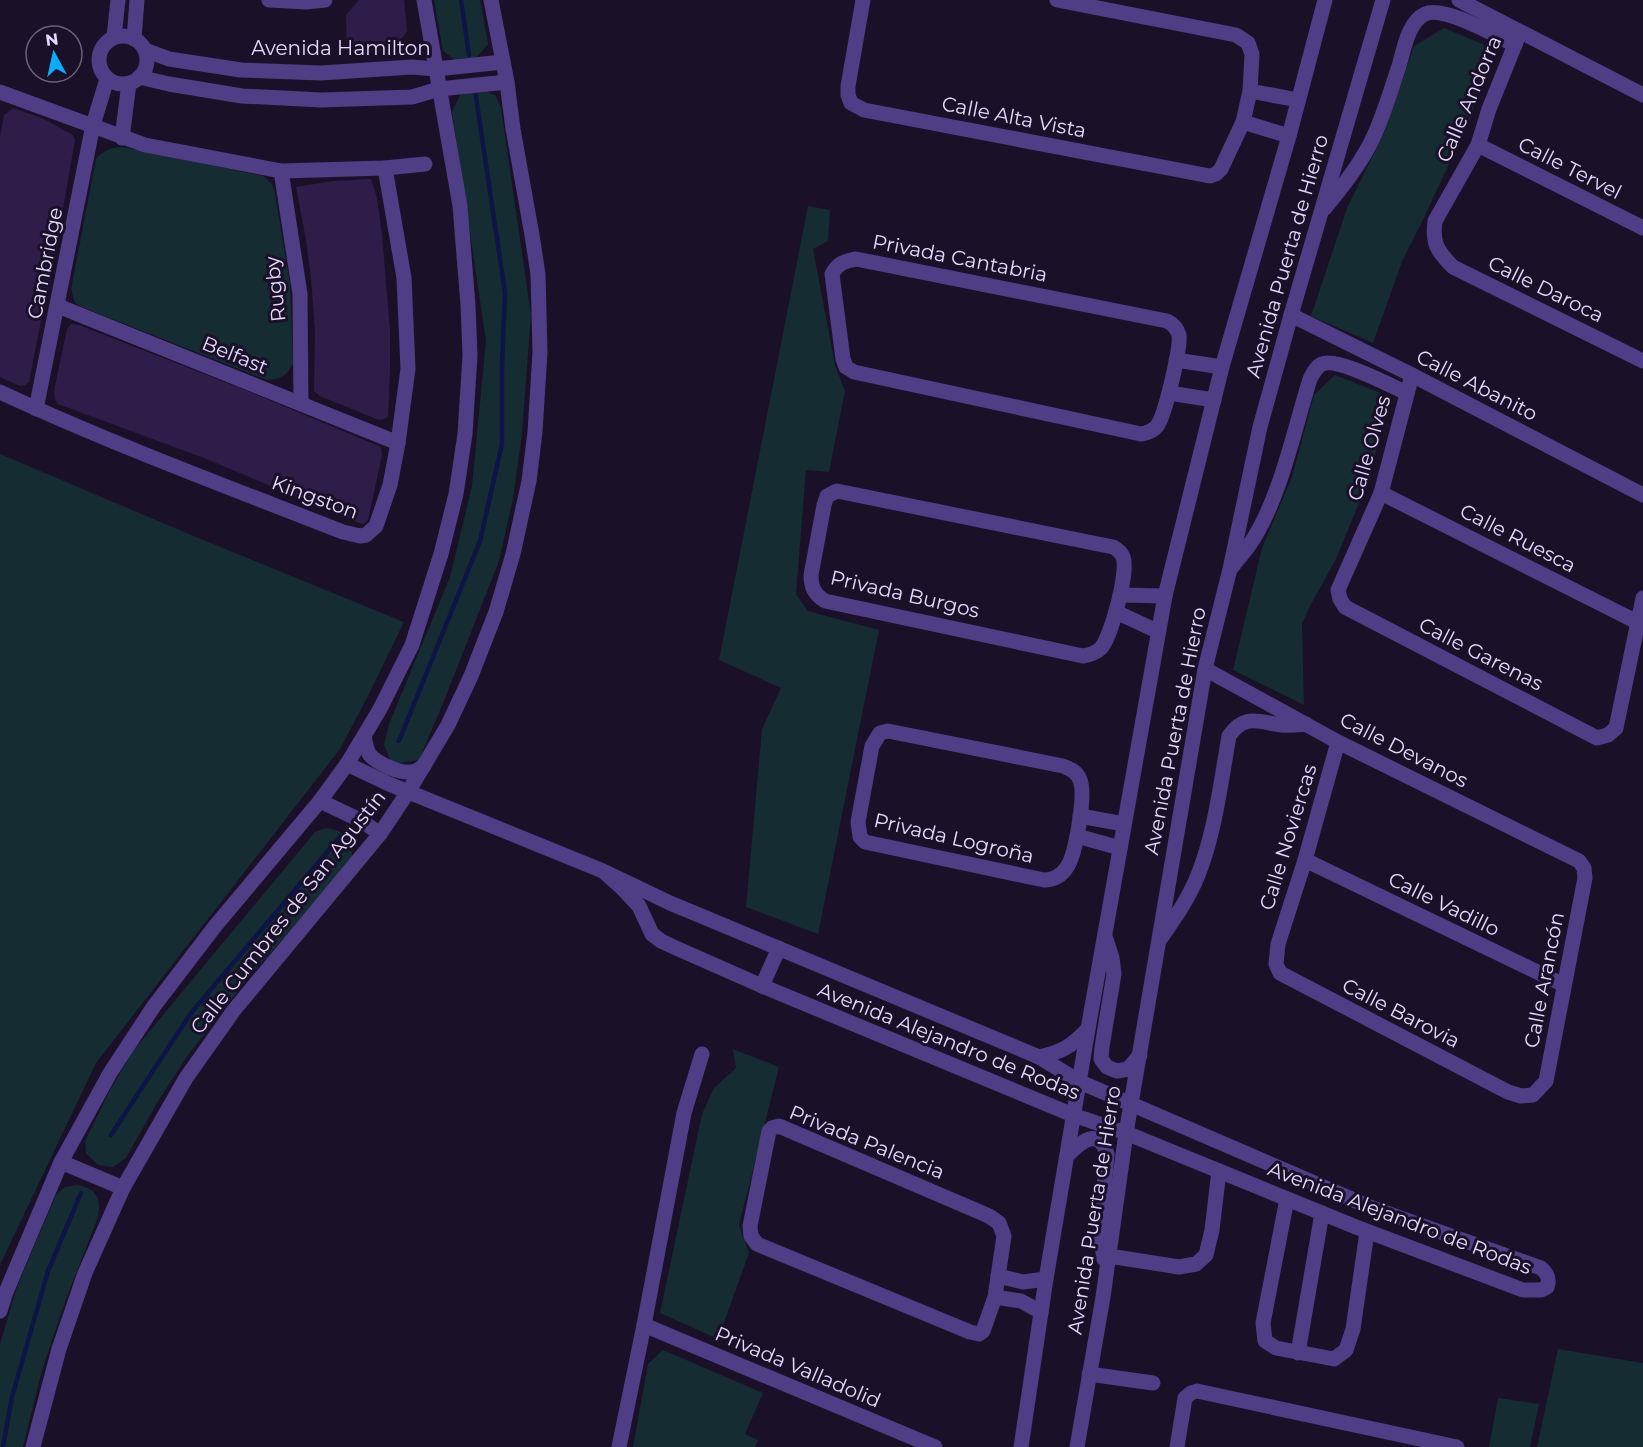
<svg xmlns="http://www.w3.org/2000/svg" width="1643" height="1447" font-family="Montserrat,sans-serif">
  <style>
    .green { fill: #142c32 }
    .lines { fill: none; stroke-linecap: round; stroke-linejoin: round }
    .stream { stroke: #0c1546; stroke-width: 4.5 }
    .building { fill: #2f1d49 }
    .minor { stroke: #4f3d86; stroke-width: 15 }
    .labels { text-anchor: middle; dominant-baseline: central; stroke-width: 6; stroke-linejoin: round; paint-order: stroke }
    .street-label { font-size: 20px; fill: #e5d9fe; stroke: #1a1128 }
  </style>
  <rect width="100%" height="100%" fill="#1a1128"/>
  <g class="green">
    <path d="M434 0H480L488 44C481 52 472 66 460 62 454 60 448 54 443 51Z"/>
    <polygon points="1444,28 1492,48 1470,119 1422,222 1403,259 1373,343 1311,316 1347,208 1384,133 1414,46"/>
    <polygon points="482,90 495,95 501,108 531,315 522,433 513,499 499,561 444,701 419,760 392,764 384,745 389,724 450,577 472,486 486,341 452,112 461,93"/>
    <path d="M122 147 263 176 272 184 275 193 290 284 293 363C287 376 281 379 267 380L82 307 75 303 71 289 96 159C104 150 110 148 122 147Z"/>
    <polygon points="808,206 830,210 828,241 813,249 835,365 845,391 829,472 806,470 796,594 808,611 879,630 818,934 746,907 762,729 781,688 719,660"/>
    <polygon points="1335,375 1388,396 1371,474 1336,559 1310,606 1302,624 1304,705 1233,670 1262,548 1292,477 1314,395"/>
    <polygon points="0,454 196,537 404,622 368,696 340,749 96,1063 0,1265"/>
    <path d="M326 828C346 831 353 839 352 859L245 982 188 1055 157 1103 126 1158 113 1167 98 1165 86 1153 85 1141 110 1090 134 1050 315 832Z"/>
    <polygon points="733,1049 779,1067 739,1225 749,1253 718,1339 660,1313 702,1114 714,1088 736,1068"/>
    <path d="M77 1185C97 1189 101 1197 98 1217L66 1299 42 1370 23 1447H0V1344L17 1287 56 1195 65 1187Z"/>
    <polygon points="1558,1349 1643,1363 1643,1447 1537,1447"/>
    <polygon points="663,1350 763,1393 745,1434 758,1440 755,1447 633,1447 648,1364"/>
    <polygon points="1498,1398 1539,1404 1530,1447 1489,1447"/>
  </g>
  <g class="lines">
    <g class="stream">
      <polyline points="461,0 469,55"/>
      <polyline points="399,741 480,541 502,444 502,365 505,293 475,90"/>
      <polyline points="111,1135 191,1013 339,838"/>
      <polyline points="3,1447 12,1397 48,1271 81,1193"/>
    </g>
  </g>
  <g class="building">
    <polygon points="359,0 404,0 407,31 394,50 347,56 346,15"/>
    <polygon points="13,108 44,119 73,135 75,140 50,283 45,300 29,382 25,385 20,386 0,377 0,137 4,115"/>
    <polygon points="371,179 377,198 382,235 390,330 390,369 388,417 384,419 379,420 320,396 314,391 315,332 311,277 306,240 296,187 334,181"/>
    <polygon points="71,324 79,325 245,390 381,447 382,455 368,520 364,524 359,523 204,458 58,404 55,399 54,391 67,329"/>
  </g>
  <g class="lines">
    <g class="minor">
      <polyline points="269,0 306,2 325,0"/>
      <polyline points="863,0 848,86 848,95 851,103 864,110 1210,176 1216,174 1221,169 1243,122 1250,91 1252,54 1248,43 1236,35 1057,0"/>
      <polyline points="1459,0 1643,95"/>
      <path d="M1520 32 1489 109 1478 145 1435 221C1432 243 1437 251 1453 267L1643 361"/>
      <circle cx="123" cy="60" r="24"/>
      <polyline points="114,37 118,0"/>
      <polyline points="134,39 137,0"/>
      <polyline points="145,50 169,59 241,70 321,73 412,67 436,69 503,62"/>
      <polyline points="139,77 169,84 242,96 321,100 412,97 439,89 507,82"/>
      <polyline points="1250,91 1298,100"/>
      <polyline points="0,92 145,145 281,171 385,168 425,164"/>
      <polyline points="1243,122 1289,136"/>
      <polyline points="122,138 129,83"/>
      <polyline points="1478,145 1643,228"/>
      <polyline points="281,171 300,294 301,404"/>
      <path d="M1325 208C1342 187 1358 167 1370 144 1383 119 1390 92 1399 66 1404 49 1408 22 1425 14 1443 5 1497 36 1515 45"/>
      <path d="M856 259 1167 321C1173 324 1177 328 1179 335 1181 347 1165 416 1157 426 1153 431 1147 433 1141 434L854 372 846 367 843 359 832 274C838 263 845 261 856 259Z"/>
      <polyline points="58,306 398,443"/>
      <polyline points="1291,315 1412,375 1643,495"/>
      <polyline points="1176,360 1222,367"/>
      <polyline points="1412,375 1381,493 1338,590 1340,599 1345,607 1597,738 1608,735 1616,728 1643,598"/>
      <path d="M0 392C112 444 228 487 343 532L360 536 366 535 376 526 390 485 398 443 408 369 404 278 385 168"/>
      <polyline points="1169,393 1214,400"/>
      <polyline points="36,409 93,125 107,79"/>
      <path d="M837 491 1113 547C1117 549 1121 552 1123 557 1129 571 1111 637 1101 648 1096 653 1089 655 1083 656L825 601C814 594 811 587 811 575L824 505 827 496Z"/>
      <polyline points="1381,493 1637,622"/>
      <path d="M1233 566C1238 558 1245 552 1250 544 1280 500 1294 430 1310 379 1313 373 1316 367 1322 364 1337 357 1391 386 1407 393"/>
      <polyline points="1120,595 1165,596"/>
      <polyline points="1116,612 1157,631"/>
      <polyline points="1205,669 1338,742 1579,861 1584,868 1585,878 1546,1081 1533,1095 1521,1096 1508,1092 1280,973 1276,964 1278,944 1305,860 1338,742"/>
      <path d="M888 731 1063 766C1071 769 1077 772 1080 780 1086 794 1076 854 1067 867 1062 875 1054 880 1044 880L865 842 860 837 858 822 872 746 880 733Z"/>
      <path d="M364 737C366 743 366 750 370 755 378 764 399 773 410 772 416 772 419 769 424 766"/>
      <path d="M347 764 389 784 603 871 670 903 1039 1057 1080 1082 1370 1207 1541 1268C1548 1274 1550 1279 1547 1287L1541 1290H1523L1356 1227 1126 1133 1073 1115 762 986 676 948 661 941 652 934 639 906 623 889 603 871"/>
      <polyline points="320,801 362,821 380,834"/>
      <polyline points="1080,816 1124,824"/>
      <polyline points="1077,836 1120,848"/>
      <polyline points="1305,860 1564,985"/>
      <path d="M1161 938C1175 918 1189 898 1198 875 1215 833 1221 781 1229 736 1245 713 1259 722 1281 725 1290 726 1297 725 1306 724"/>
      <polyline points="1106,939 1112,958 1114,974 1102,1047 1101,1059 1107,1067 1117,1071 1128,1069 1140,1055"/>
      <polyline points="762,986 779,948"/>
      <path d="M1039 1057C1062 1052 1072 1046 1088 1029"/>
      <polygon points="779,1126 989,1216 999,1223 1004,1236 995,1297 983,1331 979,1334 970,1332 757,1244 751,1236 750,1226 769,1131 772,1128"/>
      <path d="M1067 1156C1080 1142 1099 1126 1107 1154L1100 1233 1104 1259"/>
      <polyline points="61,1162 123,1188"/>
      <polyline points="1287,1199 1263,1323 1265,1341 1276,1348 1334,1359 1346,1350 1353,1329 1367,1232"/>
      <polyline points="1109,1256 1179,1267 1196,1264 1206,1255 1212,1230 1219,1171"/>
      <polyline points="998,1276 1023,1282 1046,1279"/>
      <polyline points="995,1297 1021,1301 1041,1312"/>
      <polyline points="0,1311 6,1292 61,1162 110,1073 154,1006 216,925 320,801 347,764 380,709 412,645 441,554 456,494 465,434 470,355 468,305 460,206 424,0"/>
      <polyline points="644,1325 935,1447"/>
      <polyline points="1298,1353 1322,1213"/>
      <polyline points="1089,1374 1153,1383"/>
      <polyline points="33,1447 59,1349 85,1273 123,1188 186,1078 234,1010 380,834 408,792 448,725 471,676 496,612 513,554 529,481 535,432 540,352 538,274 532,235 513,129 507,82 491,0"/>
      <polyline points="619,1447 644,1325 684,1113 702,1054"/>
      <polyline points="1021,1447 1046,1279 1088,1029 1165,596 1222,367 1289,136 1325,0"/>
      <polyline points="1077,1447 1103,1297 1126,1133 1205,669 1230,569 1260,427 1291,315 1383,0"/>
      <polyline points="1177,1447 1185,1398 1191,1393 1197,1391 1457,1447"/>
    </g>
  </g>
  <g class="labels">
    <g class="street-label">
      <text x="341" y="48">Avenida Hamilton</text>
      <text transform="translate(1469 99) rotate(-67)">Calle Andorra</text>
      <text transform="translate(1014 117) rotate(11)">Calle Alta Vista</text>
      <text transform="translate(1570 168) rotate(27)">Calle Tervel</text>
      <text transform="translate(1287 256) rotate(-74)">Avenida Puerta de Hierro</text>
      <text transform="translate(960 258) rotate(11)">Privada Cantabria</text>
      <text transform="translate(45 263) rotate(-79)">Cambridge</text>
      <text transform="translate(275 289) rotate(-96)">Rugby</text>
      <text transform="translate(1546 289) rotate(26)">Calle Daroca</text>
      <text transform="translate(235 355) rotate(22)">Belfast</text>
      <text transform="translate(1477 385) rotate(27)">Calle Abanito</text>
      <text transform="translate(1369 448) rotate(-74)">Calle Olves</text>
      <text transform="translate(315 497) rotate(20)">Kingston</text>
      <text transform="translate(1518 538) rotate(27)">Calle Ruesca</text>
      <text transform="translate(905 594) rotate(13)">Privada Burgos</text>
      <text transform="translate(1481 654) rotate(27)">Calle Garenas</text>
      <text transform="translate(1175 731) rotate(-79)">Avenida Puerta de Hierro</text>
      <text transform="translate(1404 750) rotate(27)">Calle Devanos</text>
      <text transform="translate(1288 837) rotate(-73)">Calle Noviercas</text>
      <text transform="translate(954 838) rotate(13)">Privada Logroña</text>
      <text transform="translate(1444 904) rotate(26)">Calle Vadillo</text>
      <text transform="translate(288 912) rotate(-52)">Calle Cumbres de San Agustín</text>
      <text transform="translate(1544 980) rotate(-79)">Calle Arancón</text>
      <text transform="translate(1401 1013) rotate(27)">Calle Barovia</text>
      <text transform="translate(949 1041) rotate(22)">Avenida Alejandro de Rodas</text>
      <text transform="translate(867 1142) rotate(22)">Privada Palencia</text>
      <text transform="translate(1094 1210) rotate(-81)">Avenida Puerta de Hierro</text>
      <text transform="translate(1400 1218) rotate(21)">Avenida Alejandro de Rodas</text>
      <text transform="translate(798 1367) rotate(23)">Privada Valladolid</text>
    </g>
  </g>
  <g transform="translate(54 54) rotate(352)"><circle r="28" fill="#1a1128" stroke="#6b617e" stroke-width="1.5"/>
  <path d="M0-4.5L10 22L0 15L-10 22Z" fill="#0aadf9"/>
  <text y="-9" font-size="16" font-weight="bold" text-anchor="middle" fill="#e5d9fe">N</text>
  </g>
</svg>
